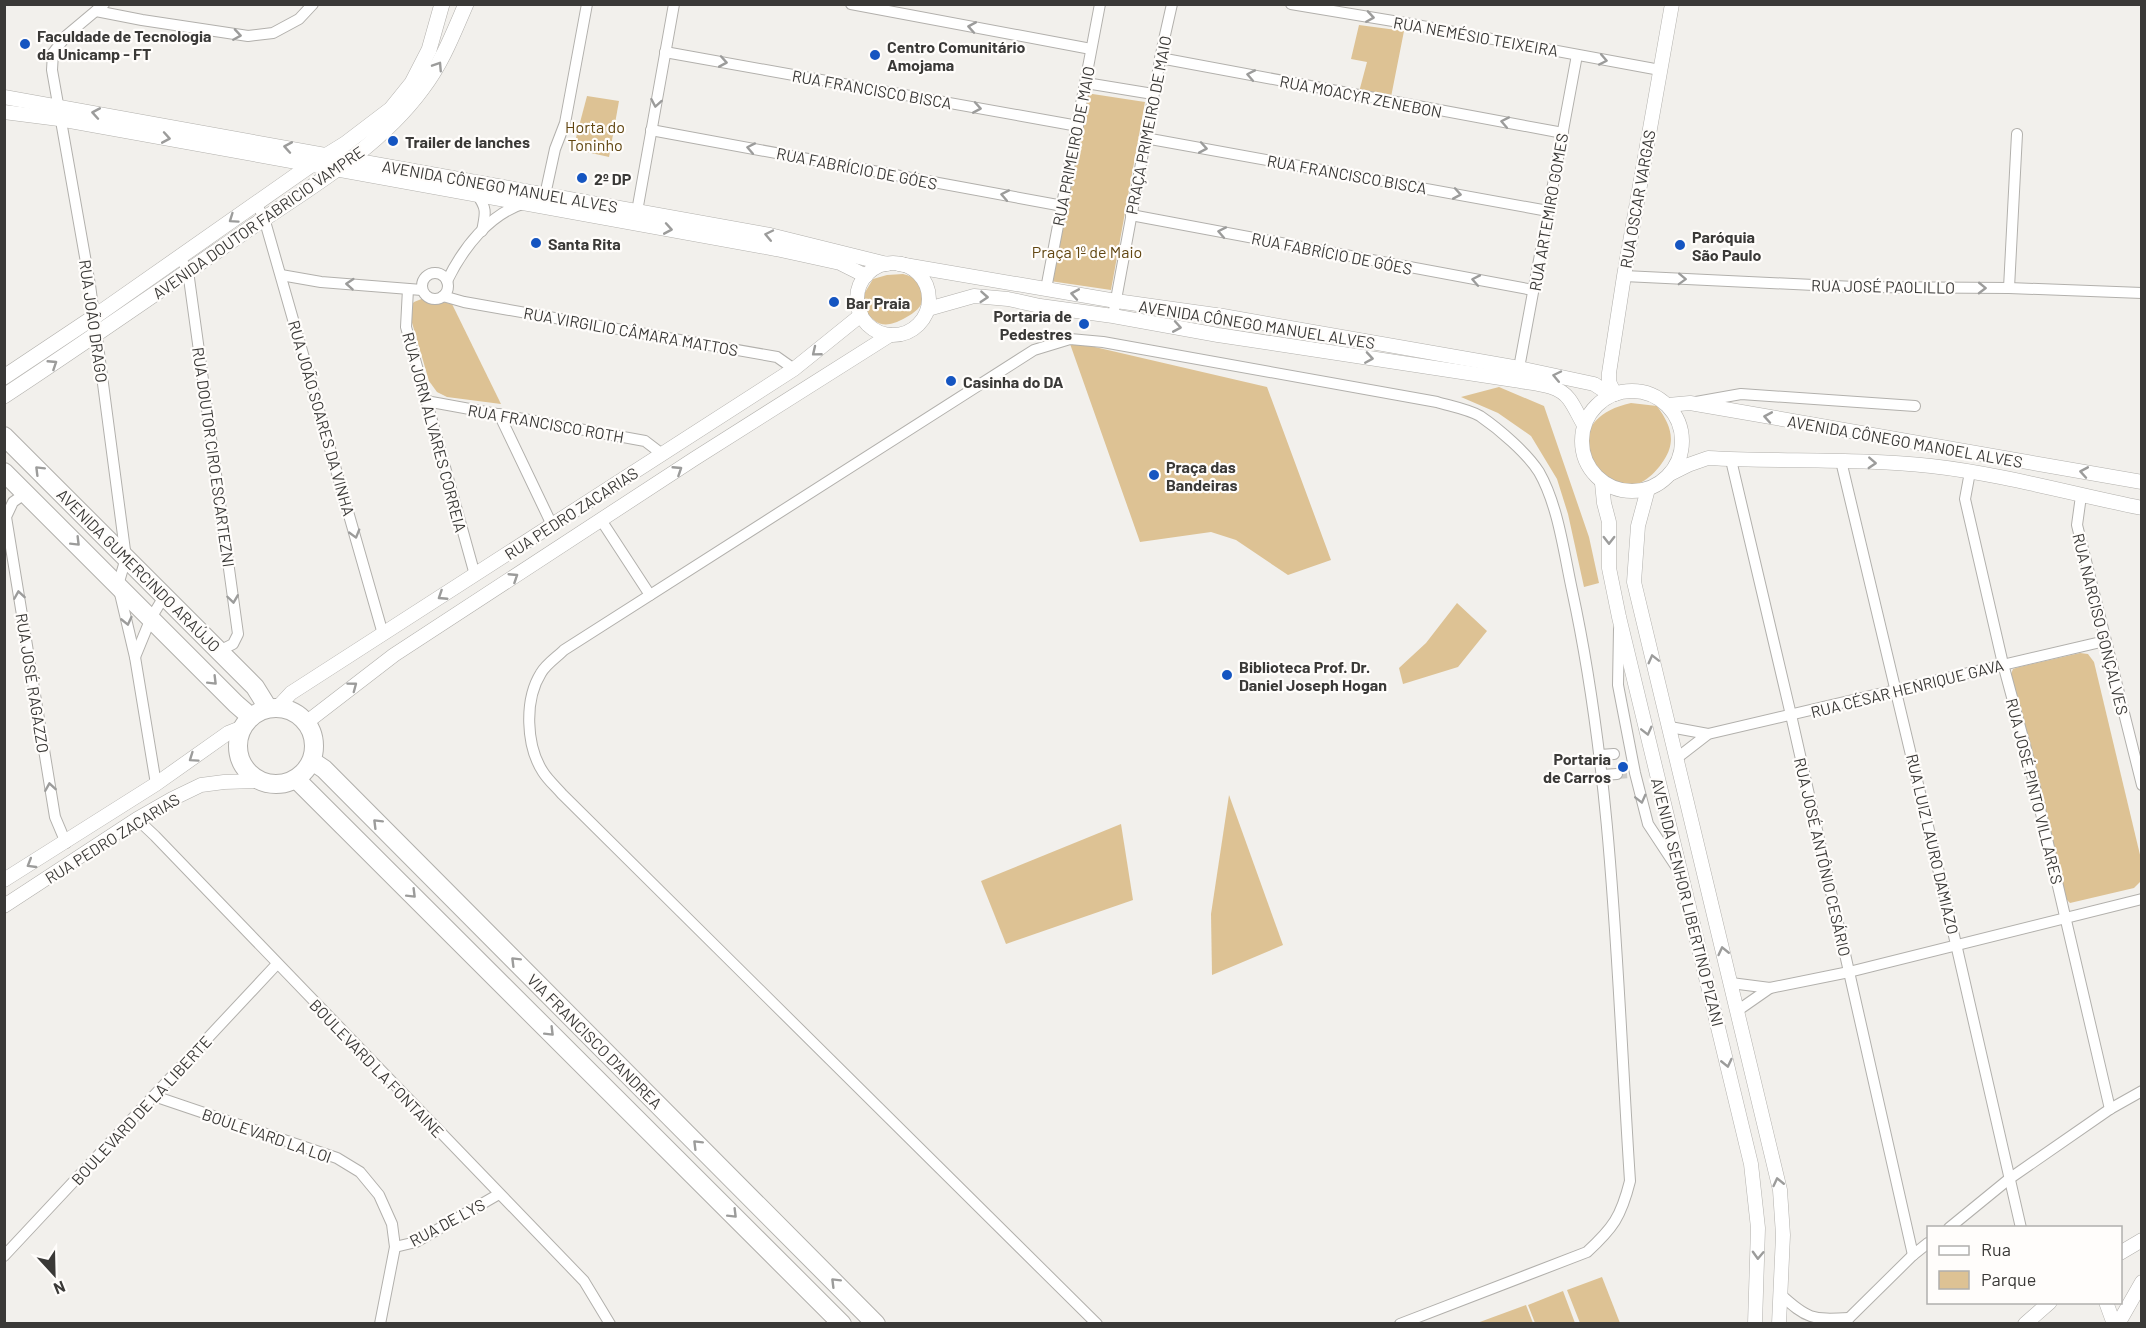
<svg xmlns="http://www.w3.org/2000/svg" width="2146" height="1328" font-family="Barlow,sans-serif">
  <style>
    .green { fill: #ddc294 }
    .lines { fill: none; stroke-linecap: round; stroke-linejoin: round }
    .minor-tunnel { stroke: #cdcbc8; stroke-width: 10; stroke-dasharray: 10 5; stroke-linecap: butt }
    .minor-casing { stroke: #b2b0ac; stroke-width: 12 }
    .tertiary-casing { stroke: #b2b0ac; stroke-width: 15 }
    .secondary-casing { stroke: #b2b0ac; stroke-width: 16 }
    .trunk-casing { stroke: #b2b0ac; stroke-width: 20 }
    .minor { stroke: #fff; stroke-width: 10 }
    .tertiary { stroke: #fff; stroke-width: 14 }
    .secondary { stroke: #fff; stroke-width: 15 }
    .trunk { stroke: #fff; stroke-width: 18 }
    .oneway { stroke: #9c9c9b }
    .poi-dot { fill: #1555c1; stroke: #fffdfb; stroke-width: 2 }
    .labels { text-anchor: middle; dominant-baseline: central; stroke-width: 4.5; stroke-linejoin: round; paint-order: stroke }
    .poi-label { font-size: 16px; font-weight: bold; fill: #3a3937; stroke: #fffdfb; text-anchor: start }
    .street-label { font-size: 16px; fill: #3a3937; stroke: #fffdfb }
    .park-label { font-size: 16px; fill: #614611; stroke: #fffdfb }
  </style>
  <rect width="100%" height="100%" fill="#f2f0ec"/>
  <g class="green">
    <polygon points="1359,25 1404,31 1391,97 1359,92 1367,62 1351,59"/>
    <polygon points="1086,93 1145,102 1111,290 1050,281"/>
    <polygon points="587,96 619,101 609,157 573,149"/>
    <path d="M903 274C916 277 921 284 925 297 920 308 916 312 905 318 885 329 876 326 863 308L864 294 873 279 887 275Z"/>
    <polygon points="424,298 452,304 501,404 447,397 437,392 429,381 408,309 414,302"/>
    <polygon points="1069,341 1267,387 1331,560 1288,575 1236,540 1211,532 1140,542"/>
    <polygon points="1499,387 1544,406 1589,537 1599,583 1584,587 1568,514 1557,479 1531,436 1498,413 1461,397"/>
    <path d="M1631 403 1657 406C1670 424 1677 440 1664 460 1614 537 1535 424 1631 403Z"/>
    <polygon points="1457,603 1487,631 1458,667 1403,684 1399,668 1426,643"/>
    <polygon points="2080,653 2088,654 2094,662 2141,859 2141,881 2134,888 2070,903 2066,899 2011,674 2013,669 2019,667"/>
    <polygon points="1229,795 1283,945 1212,975 1211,914"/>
    <polygon points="1121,824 1133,900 1006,944 981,881"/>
    <polygon points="1602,1277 1620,1323 1580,1323 1567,1290"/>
    <polygon points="1563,1291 1575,1323 1535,1323 1528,1305"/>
    <polygon points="1526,1305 1533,1323 1477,1323"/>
  </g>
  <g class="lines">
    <polyline class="minor-tunnel" points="1617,774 1630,773"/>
    <g class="minor-casing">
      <g id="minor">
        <polyline points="104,4 67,35 53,53 52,70 90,285 126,558 118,585 135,657 156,784"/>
        <polyline points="851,4 1091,49"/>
        <polyline points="1291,4 1411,24 1660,70"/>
        <polyline points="96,11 142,20 248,36 273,33 299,19 313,4"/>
        <polyline points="665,52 1078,126"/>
        <polyline points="1160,58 1563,133"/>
        <polyline points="1086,83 1153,94"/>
        <polyline points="651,130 1063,206"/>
        <polyline points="1145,138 1548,211"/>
        <path d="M477 195C488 209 485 215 482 231"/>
        <polyline points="545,195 555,149 565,123 587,4"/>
        <polyline points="256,203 264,218 383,634"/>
        <polyline points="1131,215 1533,290"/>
        <polyline points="636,217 674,4"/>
        <polyline points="179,256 188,271 238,634 233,644 219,651"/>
        <circle cx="435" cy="286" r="13"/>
        <polyline points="281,275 321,282 422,290"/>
        <polyline points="1624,276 1855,287 2009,288 2142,293"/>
        <path d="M447 281C463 248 489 214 525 203"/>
        <polyline points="2009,288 2017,134"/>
        <polyline points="408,289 406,327 475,575"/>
        <polyline points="1046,289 1100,4"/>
        <polyline points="443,296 464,302 777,357 794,369"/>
        <polyline points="1113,316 1163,44 1172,4"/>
        <polyline points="1519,368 1577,55"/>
        <polyline points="426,401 645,441 662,454"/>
        <polyline points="1696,402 1741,394 1915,406"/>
        <polyline points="499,414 552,525"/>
        <polyline points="1731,460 1791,715 1913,1255"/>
        <polyline points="1841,461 1956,944 2021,1228"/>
        <polyline points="1970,472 1965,499 2003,664 2026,749 2110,1109"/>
        <polyline points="26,493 13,502 6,517 55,817 66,843"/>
        <polyline points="2081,496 2077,525 2142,785"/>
        <polyline points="601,520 650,595"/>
        <polyline points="1619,629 1618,685 1635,773 1648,824 1677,868"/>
        <polyline points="135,657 151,618 165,595"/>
        <polyline points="1670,727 1708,734"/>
        <polyline points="1600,755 1614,754"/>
        <polyline points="1677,758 1708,734 2105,641"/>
        <polyline points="1602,775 1617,774"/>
        <polyline points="137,819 155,836 584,1281 610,1324"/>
        <polyline points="1731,983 1770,988 1849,972 2142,899"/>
        <polyline points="1737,1011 1770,988"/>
        <polyline points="154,1096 337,1158 360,1172 379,1195 392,1224 395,1247 380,1324"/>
        <polyline points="1949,1228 2009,1179 2110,1109 2142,1091"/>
        <polyline points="395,1247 416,1242 499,1194"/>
        <polyline points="4,1256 277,964"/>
        <path d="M1780 1294C1807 1319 1812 1320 1849 1318"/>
        <path d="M1097 1324 562 794C556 787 548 780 543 772 526 746 524 700 541 673 546 664 557 657 564 650L1034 350 1070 339 1103 342 1437 402C1450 406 1468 409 1480 416 1499 429 1527 453 1539 472 1558 505 1564 553 1572 590 1614 784 1617 984 1630 1181 1621 1217 1613 1228 1587 1252L1400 1324"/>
        <polyline points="1843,1324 1913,1255 1928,1243"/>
      </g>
    </g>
    <g class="tertiary-casing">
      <g id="tertiary">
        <polyline points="4,97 770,235 887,264"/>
        <polyline points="4,112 59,119 776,249 840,263 866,276"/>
        <circle cx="893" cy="299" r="36"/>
        <polyline points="899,264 1116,301 1223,316 1519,368 1594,384 1611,395"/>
        <path d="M928 309 974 296 1008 299 1040 306 1113 316 1218 335 1514 380C1532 384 1557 383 1569 399 1575 407 1579 417 1584 425"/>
        <circle cx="1632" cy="441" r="50"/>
        <polyline points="1615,394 1609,382 1609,373 1624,276 1672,4"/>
        <polyline points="1668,405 1690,403 2142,482"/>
        <path d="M1670 474 1688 465 1708 458C1782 462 1857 458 1931 466 2002 474 2072 494 2142 508"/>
        <polyline points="1602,483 1604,503 1609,522 1609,568 1619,617 1751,1164 1758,1228 1755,1324"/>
        <polyline points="1648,489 1638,526 1634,582 1780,1190 1783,1235 1779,1324"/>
        <polyline points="278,707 291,693 794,369 861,315"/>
        <polyline points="307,722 394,655 694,459 890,335"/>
        <polyline points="4,880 156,784 228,733 243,727"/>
        <polyline points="4,906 137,819 172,799 201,785 224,782 260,781"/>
        <polyline points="2120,1253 2142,1240"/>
        <polyline points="2106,1302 2114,1324"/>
        <polyline points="2025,1324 2050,1302"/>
        <polyline points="2118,1324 2142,1282"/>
      </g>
    </g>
    <g class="secondary-casing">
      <g id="secondary">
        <polyline points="4,377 94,317 311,165 345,144 391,109 412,83 429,50 442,4"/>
        <path d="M4 396C86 342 165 287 246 231 307 189 377 150 422 89 442 63 453 34 466 4"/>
      </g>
    </g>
    <g class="trunk-casing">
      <g id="trunk">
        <polyline points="4,436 255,687 268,708"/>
        <polyline points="4,472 236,704 251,717"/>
        <circle cx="276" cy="746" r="38"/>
        <polyline points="312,761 324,769 876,1324"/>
        <polyline points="296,779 842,1324"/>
      </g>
    </g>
    <use href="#minor" class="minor"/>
    <use href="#tertiary" class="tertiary"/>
    <use href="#secondary" class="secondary"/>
    <use href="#trunk" class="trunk"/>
  </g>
  <defs><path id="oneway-chevron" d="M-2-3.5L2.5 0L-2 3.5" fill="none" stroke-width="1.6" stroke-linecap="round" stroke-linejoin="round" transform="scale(1.5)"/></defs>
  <g class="oneway">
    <use href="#oneway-chevron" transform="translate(1370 17) rotate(9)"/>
    <use href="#oneway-chevron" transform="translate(972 27) rotate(-170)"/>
    <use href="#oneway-chevron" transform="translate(237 35) rotate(9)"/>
    <use href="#oneway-chevron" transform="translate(1603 60) rotate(11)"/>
    <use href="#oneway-chevron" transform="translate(723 62) rotate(10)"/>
    <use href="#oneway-chevron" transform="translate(438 66) rotate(-57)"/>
    <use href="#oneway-chevron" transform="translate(1251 75) rotate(-169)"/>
    <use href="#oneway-chevron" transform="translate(656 103) rotate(100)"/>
    <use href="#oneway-chevron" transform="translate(977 108) rotate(10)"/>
    <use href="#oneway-chevron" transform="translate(96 113) rotate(-170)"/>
    <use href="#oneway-chevron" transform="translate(1505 122) rotate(-169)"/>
    <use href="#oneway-chevron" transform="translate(166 138) rotate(10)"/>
    <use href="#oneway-chevron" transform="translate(288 147) rotate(-170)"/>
    <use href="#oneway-chevron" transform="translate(751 148) rotate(-169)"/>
    <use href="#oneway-chevron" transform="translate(1203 148) rotate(10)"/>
    <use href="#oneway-chevron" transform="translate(1457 194) rotate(10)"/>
    <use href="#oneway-chevron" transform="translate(1005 195) rotate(-169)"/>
    <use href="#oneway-chevron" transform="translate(233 219) rotate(145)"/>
    <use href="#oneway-chevron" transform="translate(668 229) rotate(10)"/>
    <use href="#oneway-chevron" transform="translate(1222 232) rotate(-169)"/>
    <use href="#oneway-chevron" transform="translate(769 235) rotate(-168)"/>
    <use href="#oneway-chevron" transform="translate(1682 279) rotate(2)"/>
    <use href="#oneway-chevron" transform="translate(1476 280) rotate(-169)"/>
    <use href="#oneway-chevron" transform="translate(350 284) rotate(-176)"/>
    <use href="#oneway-chevron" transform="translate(1982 288) rotate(1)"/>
    <use href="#oneway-chevron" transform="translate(1075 294) rotate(-170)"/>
    <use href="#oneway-chevron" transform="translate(984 297) rotate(4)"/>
    <use href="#oneway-chevron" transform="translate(1177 327) rotate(10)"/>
    <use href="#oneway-chevron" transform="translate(816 352) rotate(141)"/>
    <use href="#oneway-chevron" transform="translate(1369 358) rotate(9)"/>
    <use href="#oneway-chevron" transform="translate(53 364) rotate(-33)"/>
    <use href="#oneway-chevron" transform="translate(1557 376) rotate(-168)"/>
    <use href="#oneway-chevron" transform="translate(1768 417) rotate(-170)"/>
    <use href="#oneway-chevron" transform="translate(1872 463) rotate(3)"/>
    <use href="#oneway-chevron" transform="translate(39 470) rotate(-135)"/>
    <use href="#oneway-chevron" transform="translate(678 470) rotate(-33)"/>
    <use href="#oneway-chevron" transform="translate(2084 472) rotate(-170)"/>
    <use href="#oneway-chevron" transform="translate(355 534) rotate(74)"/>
    <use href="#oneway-chevron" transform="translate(1609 540) rotate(90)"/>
    <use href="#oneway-chevron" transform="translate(76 542) rotate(45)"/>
    <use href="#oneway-chevron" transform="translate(514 577) rotate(-33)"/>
    <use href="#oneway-chevron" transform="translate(19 595) rotate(-99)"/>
    <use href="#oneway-chevron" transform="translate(442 596) rotate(147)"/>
    <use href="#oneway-chevron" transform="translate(233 599) rotate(82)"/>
    <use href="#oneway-chevron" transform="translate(127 621) rotate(77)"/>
    <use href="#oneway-chevron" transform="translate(1653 659) rotate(-104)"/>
    <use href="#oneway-chevron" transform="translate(213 681) rotate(45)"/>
    <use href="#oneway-chevron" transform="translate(353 686) rotate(-37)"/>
    <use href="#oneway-chevron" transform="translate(1647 731) rotate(76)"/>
    <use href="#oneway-chevron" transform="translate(193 758) rotate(145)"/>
    <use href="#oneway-chevron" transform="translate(50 787) rotate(-99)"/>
    <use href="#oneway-chevron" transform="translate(1641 799) rotate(76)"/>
    <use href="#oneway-chevron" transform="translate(377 823) rotate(-135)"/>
    <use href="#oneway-chevron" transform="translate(31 864) rotate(149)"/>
    <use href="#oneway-chevron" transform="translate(412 894) rotate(45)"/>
    <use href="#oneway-chevron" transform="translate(1723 951) rotate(-103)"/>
    <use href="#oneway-chevron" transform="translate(515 961) rotate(-135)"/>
    <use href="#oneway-chevron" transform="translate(550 1032) rotate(45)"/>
    <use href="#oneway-chevron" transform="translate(1727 1063) rotate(77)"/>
    <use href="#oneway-chevron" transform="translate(697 1144) rotate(-135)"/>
    <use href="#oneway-chevron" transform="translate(1778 1182) rotate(-103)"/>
    <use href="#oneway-chevron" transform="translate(733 1214) rotate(45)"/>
    <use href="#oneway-chevron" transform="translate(1758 1255) rotate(92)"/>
    <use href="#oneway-chevron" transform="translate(835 1282) rotate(-135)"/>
  </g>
  <g class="poi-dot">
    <circle cx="25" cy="44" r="6"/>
    <circle cx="875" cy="55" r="6"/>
    <circle cx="393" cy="141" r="6"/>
    <circle cx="582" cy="178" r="6"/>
    <circle cx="536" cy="243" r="6"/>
    <circle cx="1680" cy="245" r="6"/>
    <circle cx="834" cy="302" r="6"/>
    <circle cx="1084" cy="324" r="6"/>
    <circle cx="951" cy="381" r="6"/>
    <circle cx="1154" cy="475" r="6"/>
    <circle cx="1227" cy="675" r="6"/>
    <circle cx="1623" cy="767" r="6"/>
  </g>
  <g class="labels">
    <g class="poi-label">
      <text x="37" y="35">Faculdade de Tecnologia<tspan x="37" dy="18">da Unicamp - FT</tspan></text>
      <text x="887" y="46">Centro Comunitário<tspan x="887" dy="18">Amojama</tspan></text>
      <text x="405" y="141">Trailer de lanches</text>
      <text x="594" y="178">2º DP</text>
      <text x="1692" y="236">Paróquia<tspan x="1692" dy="18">São Paulo</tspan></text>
      <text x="548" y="243">Santa Rita</text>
      <text x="846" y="302">Bar Praia</text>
      <text x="1072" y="315" text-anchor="end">Portaria de<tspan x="1072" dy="18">Pedestres</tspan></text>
      <text x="963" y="381">Casinha do DA</text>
      <text x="1166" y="466">Praça das<tspan x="1166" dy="18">Bandeiras</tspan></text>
      <text x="1239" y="666">Biblioteca Prof. Dr.<tspan x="1239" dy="18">Daniel Joseph Hogan</tspan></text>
      <text x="1611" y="758" text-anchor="end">Portaria<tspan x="1611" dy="18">de Carros</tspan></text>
    </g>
    <g class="street-label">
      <text transform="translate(1476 36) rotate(10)">RUA NEMÉSIO TEIXEIRA</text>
      <text transform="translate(872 89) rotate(10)">RUA FRANCISCO BISCA</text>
      <text transform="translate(1361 96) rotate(11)">RUA MOACYR ZENEBON</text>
      <text transform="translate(1148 125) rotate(-79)">PRAÇA PRIMEIRO DE MAIO</text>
      <text transform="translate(1073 146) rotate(-79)">RUA PRIMEIRO DE MAIO</text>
      <text transform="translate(857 168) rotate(11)">RUA FABRÍCIO DE GÓES</text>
      <text transform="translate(1347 174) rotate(10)">RUA FRANCISCO BISCA</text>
      <text transform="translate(500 186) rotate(10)">AVENIDA CÔNEGO MANUEL ALVES</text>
      <text transform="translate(1637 199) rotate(-80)">RUA OSCAR VARGAS</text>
      <text transform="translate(1548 212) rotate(-80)">RUA ARTEMIRO GOMES</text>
      <text transform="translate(258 222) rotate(-35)">AVENIDA DOUTOR FABRICIO VAMPRE</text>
      <text transform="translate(1332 253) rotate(11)">RUA FABRÍCIO DE GÓES</text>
      <text transform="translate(1883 286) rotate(1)">RUA JOSÉ PAOLILLO</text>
      <text transform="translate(94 321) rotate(82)">RUA JOÃO DRAGO</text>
      <text transform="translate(1257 324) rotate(9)">AVENIDA CÔNEGO MANUEL ALVES</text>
      <text transform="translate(631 331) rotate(10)">RUA VIRGILIO CÂMARA MATTOS</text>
      <text transform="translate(322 418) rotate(74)">RUA JOÃO SOARES DA VINHA</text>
      <text transform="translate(546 423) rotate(10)">RUA FRANCISCO ROTH</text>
      <text transform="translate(435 432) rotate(75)">RUA JORN ALVARES CORREIA</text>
      <text transform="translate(1905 441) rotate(10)">AVENIDA CÔNEGO MANOEL ALVES</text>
      <text transform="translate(214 457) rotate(82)">RUA DOUTOR CIRO ESCARTEZNI</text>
      <text transform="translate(571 513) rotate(-33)">RUA PEDRO ZACARIAS</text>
      <text transform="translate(139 570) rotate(45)">AVENIDA GUMERCINDO ARAÚJO</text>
      <text transform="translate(2101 624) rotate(76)">RUA NARCISO GONÇALVES</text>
      <text transform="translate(33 683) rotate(81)">RUA JOSÉ RAGAZZO</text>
      <text transform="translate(1907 688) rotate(-14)">RUA CÉSAR HENRIQUE GAVA</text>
      <text transform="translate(2035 791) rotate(76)">RUA JOSÉ PINTO VILLARES</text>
      <text transform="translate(112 838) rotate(-32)">RUA PEDRO ZACARIAS</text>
      <text transform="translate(1933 844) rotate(77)">RUA LUIZ LAURO DAMIAZO</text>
      <text transform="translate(1823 857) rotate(77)">RUA JOSÉ ANTÔNIO CESÁRIO</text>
      <text transform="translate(1688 902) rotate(76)">AVENIDA SENHOR LIBERTINO PIZANI</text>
      <text transform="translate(595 1041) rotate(45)">VIA FRANCISCO D'ANDREA</text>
      <text transform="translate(377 1068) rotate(46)">BOULEVARD LA FONTAINE</text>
      <text transform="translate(141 1110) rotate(-47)">BOULEVARD DE LA LIBERTE</text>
      <text transform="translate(267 1135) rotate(19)">BOULEVARD LA LOI</text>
      <text transform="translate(447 1222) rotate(-28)">RUA DE LYS</text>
    </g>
    <g class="park-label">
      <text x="595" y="126">Horta do<tspan x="595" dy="18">Toninho</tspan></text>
      <text x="1087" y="251">Praça 1º de Maio</text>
    </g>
  </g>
  <rect width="2146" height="1328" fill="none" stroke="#3a3937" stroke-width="12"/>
  <rect x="1927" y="1226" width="195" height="78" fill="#fffdfb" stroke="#b0afad" stroke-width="1.5"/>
  <rect x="1939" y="1246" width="30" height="9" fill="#ffffff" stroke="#b0afad" stroke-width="1.5"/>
  <text x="1981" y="1256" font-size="18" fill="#3a3937">Rua</text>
  <rect x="1939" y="1271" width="30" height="18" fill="#ddc294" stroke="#b0afad" stroke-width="1.5"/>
  <text x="1981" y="1286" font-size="18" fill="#3a3937">Parque</text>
  <g transform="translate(54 1274) rotate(158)" stroke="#fffdfb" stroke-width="4.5" paint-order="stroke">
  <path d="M0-4.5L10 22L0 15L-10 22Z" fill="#3a3937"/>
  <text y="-9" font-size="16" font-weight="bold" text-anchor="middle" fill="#3a3937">N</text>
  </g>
</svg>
